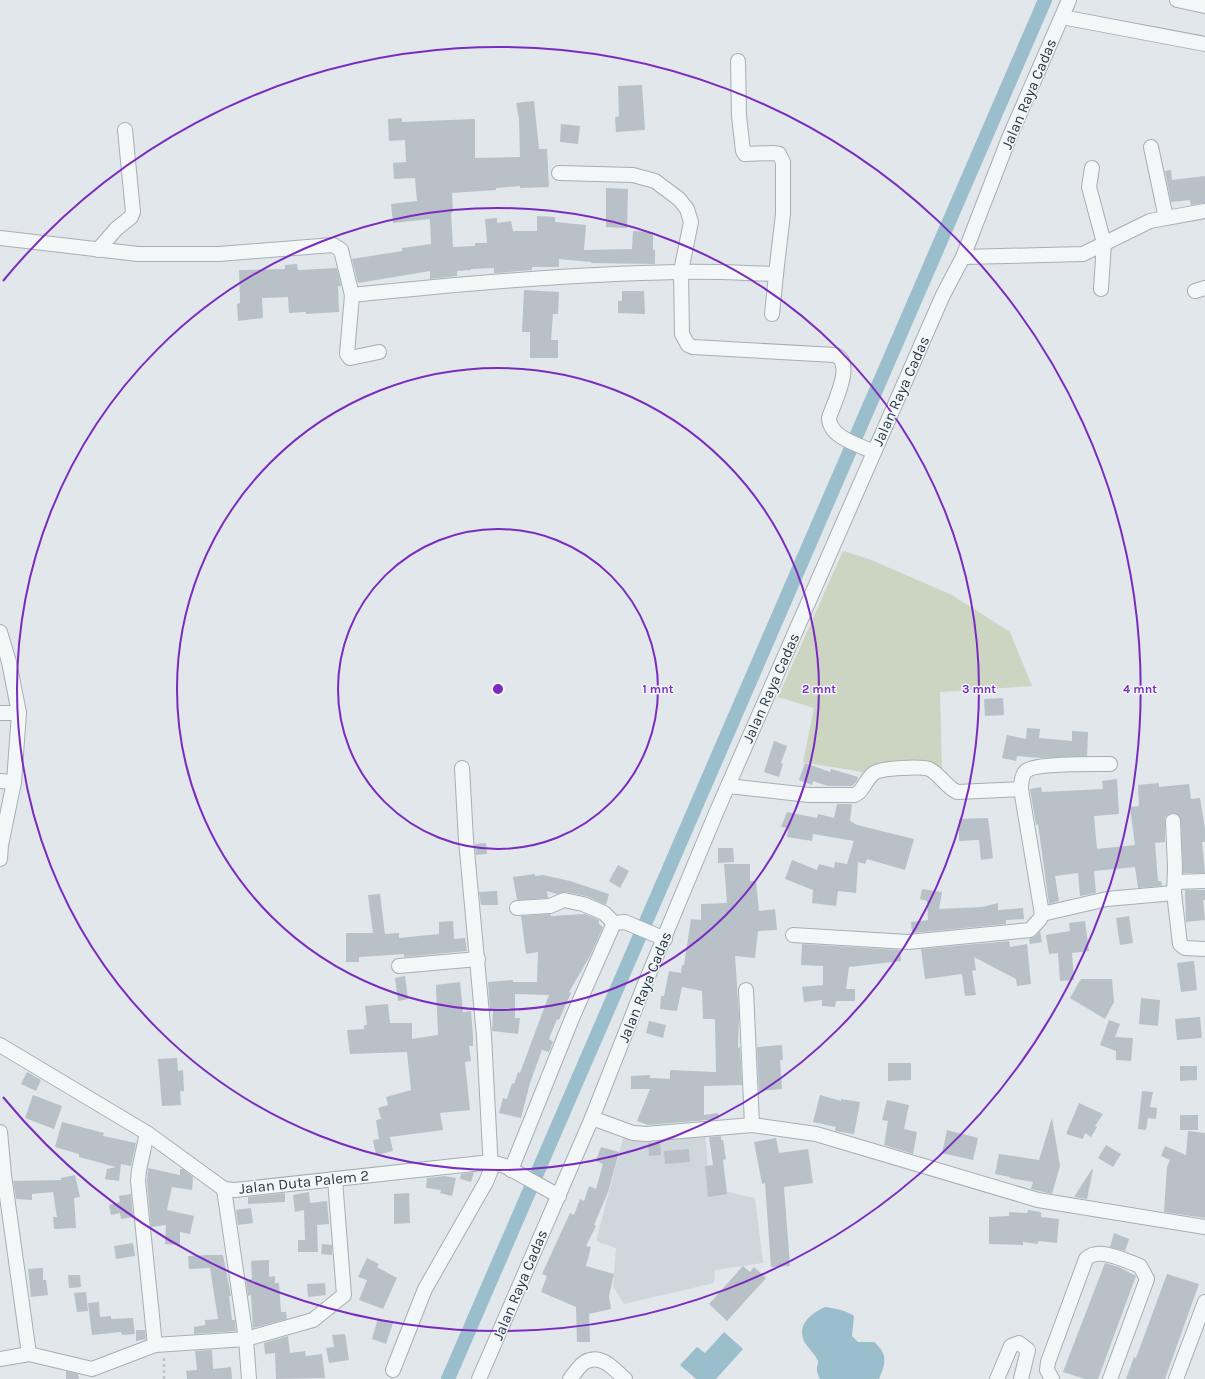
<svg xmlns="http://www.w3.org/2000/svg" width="1205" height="1379" font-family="Karla,sans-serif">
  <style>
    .built { fill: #cfd7dd }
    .green { fill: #cbd5c2 }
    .water { fill: #9abecc }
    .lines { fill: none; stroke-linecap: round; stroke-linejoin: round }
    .canal { stroke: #9abecc; stroke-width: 14 }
    .building { fill: #b8c1c8 }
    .minor-casing { stroke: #a6afb5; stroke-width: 16 }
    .path { stroke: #bfc5c9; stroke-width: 2.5; stroke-dasharray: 3 3; stroke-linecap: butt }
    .minor { stroke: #f4f7f8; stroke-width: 14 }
    .ring { fill: none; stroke: #7b2cbf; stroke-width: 2 }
    .labels { text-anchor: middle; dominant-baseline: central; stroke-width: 3; stroke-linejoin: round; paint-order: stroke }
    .street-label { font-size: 15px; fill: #283843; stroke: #f1f5f8 }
    .centre { fill: #7b2cbf; stroke: #f1f5f8; stroke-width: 2 }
    .ring-label { font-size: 12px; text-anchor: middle; font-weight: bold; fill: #7b2cbf; stroke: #f1f5f8; stroke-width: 3; stroke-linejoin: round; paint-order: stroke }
  </style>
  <rect width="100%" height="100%" fill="#e1e7eb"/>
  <polygon class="built" points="705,1134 710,1188 755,1198 763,1263 715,1270 714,1283 624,1304 613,1286 616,1248 596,1241 624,1135"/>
  <polygon class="green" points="843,551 869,559 952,595 1010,632 1032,686 940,692 942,770 879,775 803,762 814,708 778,697"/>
  <g class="water">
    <path d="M825 1307C834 1308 848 1311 854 1316L852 1336 858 1342H874C888 1354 886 1363 879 1379H820C819 1377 817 1373 817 1370 816 1366 819 1365 818 1361 815 1354 809 1349 805 1343 796 1325 810 1314 825 1307Z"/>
    <polygon points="724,1332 743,1349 716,1379 696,1379 680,1365 697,1347 705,1353"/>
  </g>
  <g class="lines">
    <polyline class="canal" points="448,1379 1045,0"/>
  </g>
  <g class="building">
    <polygon points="642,85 645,130 616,132 615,117 619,116 618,86"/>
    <polygon points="534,101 539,149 547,149 549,187 520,188 520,186 496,188 496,190 452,193 453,212 451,213 453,247 475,246 475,243 487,243 485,219 497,218 497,223 511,221 513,231 537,231 537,216 555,217 555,222 586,225 584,250 632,249 633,231 653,232 653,250 655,250 655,264 591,263 591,262 559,259 559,267 532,267 532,270 497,273 494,273 494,268 471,269 471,270 457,271 457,276 430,279 430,271 358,283 352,259 402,251 402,248 431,244 430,219 393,223 391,204 417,201 415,178 394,179 393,163 406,162 405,140 389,141 388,119 402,118 402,122 475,119 475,158 520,157 519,119 516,103"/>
    <polygon points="561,124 580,126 578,144 560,142"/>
    <polygon points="1171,170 1172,180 1205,176 1205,203 1191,205 1190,200 1171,202 1165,171"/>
    <polygon points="606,188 628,189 627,228 606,227"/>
    <polygon points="297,264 298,270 337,268 341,286 338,286 339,312 306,314 306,312 289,313 288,297 262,298 263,318 238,321 237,304 240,303 239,270 285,269 285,265"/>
    <polygon points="524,290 559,292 558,314 553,314 551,340 558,340 558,358 530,358 530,332 522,332"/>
    <polygon points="622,291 644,291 645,314 618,313 618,301 622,301"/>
    <polygon points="1003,698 1004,715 985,716 984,699"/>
    <polygon points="1027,728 1040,729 1039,738 1072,741 1072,731 1088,732 1087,756 1041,758 1017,756 1016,761 1002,758 1007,735 1026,739"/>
    <polygon points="774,741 787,746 781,763 783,764 779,777 764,772"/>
    <polygon points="805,763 830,772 831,769 858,777 857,781 852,786 828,786 813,781 812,785 799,780"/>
    <polygon points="1117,779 1119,814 1094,816 1097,849 1135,845 1130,807 1139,806 1138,785 1159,783 1159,787 1189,784 1191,799 1200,798 1205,829 1205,842 1202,842 1205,873 1183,873 1181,820 1177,814 1172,813 1165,817 1165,842 1155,843 1158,881 1161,881 1162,886 1138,888 1135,867 1094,871 1096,893 1080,896 1078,873 1055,876 1059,901 1049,904 1038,824 1036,825 1030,789 1041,787 1042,792 1103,789 1102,781"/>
    <polygon points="837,804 852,804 850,821 857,825 914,839 905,870 867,859 865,864 858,862 856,893 838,891 836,906 812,903 813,890 785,879 792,860 817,870 819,864 834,868 835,862 847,864 854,841 813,834 812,841 787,837 788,828 781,827 787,812 817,818 818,814 834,818"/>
    <polygon points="988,818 993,858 981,860 979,840 959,841 959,819"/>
    <polygon points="486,843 487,854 476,855 475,844"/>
    <polygon points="718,848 733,848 734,862 718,863"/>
    <polygon points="724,864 750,864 750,881 756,881 759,911 775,909 777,930 758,931 755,958 735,956 739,1015 738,1048 740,1047 742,1085 704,1086 704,1115 718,1113 719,1119 648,1125 637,1121 650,1089 631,1089 631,1076 650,1075 650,1078 670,1079 670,1070 716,1072 715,1019 703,1019 702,991 682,987 677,1011 660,1009 661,996 664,996 669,971 681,973 682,965 684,965 691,919 701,920 701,904 727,903"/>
    <polygon points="618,865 629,871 620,888 609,881"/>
    <polygon points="535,874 535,876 543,875 570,881 609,894 606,905 586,896 566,892 557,894 547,891 548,898 517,900 513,877"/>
    <polygon points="922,889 942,892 939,909 982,907 998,903 998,910 1023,908 1024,919 1006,920 1006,924 912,933 911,922 928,920 927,901 920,899"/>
    <polygon points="1185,890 1205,890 1205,900 1203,900 1205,920 1186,922"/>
    <polygon points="497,891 498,905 481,905 479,892"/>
    <polygon points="380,894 385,934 399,933 399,938 439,934 439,922 453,921 454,939 465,938 467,951 404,957 404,954 359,957 359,962 346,962 346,933 373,933 368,895"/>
    <polygon points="550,914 551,916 585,914 599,920 599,924 603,927 590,956 569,992 571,993 559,1020 557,1019 549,1039 553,1042 549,1052 542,1050 530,1083 521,1118 499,1113 503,1098 507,1099 512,1083 514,1084 518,1072 520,1073 549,995 515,994 515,1018 520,1018 518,1034 492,1031 493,1011 490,1011 488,982 513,980 513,982 537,982 538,952 526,954 521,916"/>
    <polygon points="1129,916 1133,943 1120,945 1116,918"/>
    <polygon points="1085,921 1089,951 1072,953 1074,980 1060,981 1058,953 1049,954 1046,935 1070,931 1069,923"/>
    <polygon points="1040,931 1042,942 1030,944 1029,939 1036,936"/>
    <polygon points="1009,941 1010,947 1027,944 1031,984 1017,986 1016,979 974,957 976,970 972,971 976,995 965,996 962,974 925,979 921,949"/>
    <polygon points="802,944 900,950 901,961 849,967 846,989 855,989 855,1001 836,1001 835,1007 822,1006 822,1000 804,1002 802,987 823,985 823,966 801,965"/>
    <polygon points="1194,961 1197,990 1181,992 1177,963"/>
    <polygon points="405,976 408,999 398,1001 395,978"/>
    <polygon points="1081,979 1112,979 1114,1002 1105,1019 1070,998"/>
    <polygon points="460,982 463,1012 471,1011 473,1036 473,1046 469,1046 471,1061 465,1062 470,1110 440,1113 443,1130 390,1137 393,1151 376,1155 373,1140 379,1139 376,1120 381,1119 378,1108 388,1105 386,1097 411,1090 407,1052 350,1054 347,1030 364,1029 364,1025 367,1025 365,1006 388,1004 390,1023 412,1023 412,1039 438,1035 436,985"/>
    <polygon points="1141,998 1160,1000 1158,1026 1139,1024"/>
    <polygon points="1200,1017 1202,1038 1177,1040 1175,1019"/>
    <polygon points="1109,1020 1120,1024 1115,1037 1133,1038 1131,1061 1116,1060 1116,1051 1100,1045"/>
    <polygon points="649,1021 666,1025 663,1038 646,1033"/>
    <polygon points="782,1045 783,1060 780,1060 782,1089 759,1091 757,1047"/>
    <polygon points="177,1058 178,1071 183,1070 184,1091 180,1091 181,1105 162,1106 158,1059"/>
    <polygon points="888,1063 911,1063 911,1080 888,1081"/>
    <polygon points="1180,1066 1197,1066 1197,1080 1180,1081"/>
    <polygon points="27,1072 41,1080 36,1091 21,1084"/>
    <polygon points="1142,1091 1153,1092 1150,1107 1157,1108 1156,1119 1148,1118 1146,1130 1138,1129"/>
    <polygon points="33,1095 62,1106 54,1129 25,1118"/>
    <polygon points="820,1095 841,1101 841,1099 860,1102 854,1134 835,1131 836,1127 813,1122"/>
    <polygon points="887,1100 909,1105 904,1129 917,1132 913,1154 884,1145 888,1121 882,1120"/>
    <polygon points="1079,1103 1103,1114 1095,1126 1097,1127 1091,1137 1085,1133 1083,1139 1066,1134"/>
    <rect x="1180" y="1115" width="18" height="15"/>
    <polygon points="1052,1118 1060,1166 1052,1194 1031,1189 1033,1182 1010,1178 1010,1177 995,1174 999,1154 1039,1160"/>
    <polygon points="62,1122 104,1133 103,1136 136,1143 131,1166 121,1164 119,1181 105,1179 107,1169 116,1167 79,1157 79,1154 55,1147"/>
    <polygon points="947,1130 978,1138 973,1160 942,1153"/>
    <polygon points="1188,1131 1205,1133 1205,1218 1164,1212 1167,1167 1170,1160 1161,1156 1165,1146 1186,1155"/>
    <polygon points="721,1136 721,1140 723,1140 726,1159 723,1160 727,1194 708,1197 705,1166 713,1165 709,1137"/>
    <polygon points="776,1138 779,1153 808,1149 813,1183 784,1187 790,1266 771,1267 765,1183 762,1184 754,1142"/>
    <polygon points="660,1142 661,1155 649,1156 648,1143"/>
    <polygon points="1106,1145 1121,1154 1113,1167 1098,1158"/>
    <polygon points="601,1147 619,1152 608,1192 594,1225 596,1226 586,1246 591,1247 586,1266 614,1274 609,1296 611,1309 589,1314 590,1342 577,1342 576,1307 541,1292 547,1276 542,1274 570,1213 574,1215 580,1199 584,1201 589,1186 596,1189 603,1164 596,1161"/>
    <polygon points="689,1149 690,1162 665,1164 664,1151"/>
    <polygon points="148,1168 180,1175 180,1169 183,1169 193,1177 192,1190 172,1187 169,1200 167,1210 194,1216 190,1234 180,1232 180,1245 165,1244 166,1225 151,1227 147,1181"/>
    <polygon points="1092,1169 1093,1169 1087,1199 1074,1197"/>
    <polygon points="474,1172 471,1182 460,1179 461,1174"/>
    <polygon points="75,1175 80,1197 74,1198 76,1228 54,1229 53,1217 57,1217 53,1192 32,1194 32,1200 16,1199 13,1181 61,1180 61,1178"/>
    <polygon points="445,1176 456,1178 452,1196 440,1193 441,1190 426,1188 427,1178"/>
    <polygon points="309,1192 310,1203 327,1201 329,1224 317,1225 318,1252 298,1252 298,1240 305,1240 304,1210 295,1212 293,1195"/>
    <polygon points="285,1193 285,1202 248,1204 248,1197"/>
    <polygon points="409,1193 410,1223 394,1224 394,1194"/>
    <polygon points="131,1194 133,1217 121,1219 120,1213 111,1215 109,1205 120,1202 119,1196"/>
    <polygon points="251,1208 253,1223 238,1225 236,1210"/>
    <polygon points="1028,1210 1041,1212 1041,1217 1059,1219 1057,1243 1038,1241 1038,1244 1023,1242 1023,1245 989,1244 989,1217 1009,1216 1009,1212 1027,1213"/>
    <polygon points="1114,1233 1129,1239 1125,1251 1110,1247"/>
    <polygon points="133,1243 135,1256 116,1259 114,1246"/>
    <polygon points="322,1244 332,1245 332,1255 321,1254"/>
    <polygon points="209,1255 223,1255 231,1296 229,1296 232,1320 235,1320 236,1331 194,1334 194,1327 205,1325 205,1320 218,1319 210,1268 189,1269 188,1256"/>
    <polygon points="367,1258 379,1264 377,1267 397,1278 383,1309 359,1300 367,1280 358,1277"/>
    <polygon points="269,1260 269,1277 275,1276 275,1283 279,1283 281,1312 286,1312 287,1319 253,1328 251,1295 248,1296 246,1280 252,1279 251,1261"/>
    <polygon points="1105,1263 1119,1267 1136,1276 1098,1379 1085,1379 1063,1372"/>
    <polygon points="743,1266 750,1272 754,1267 766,1278 727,1321 709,1304"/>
    <polygon points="43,1268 43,1280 46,1280 48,1295 31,1297 28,1269"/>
    <polygon points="1167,1274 1199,1284 1165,1379 1126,1379 1134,1357 1136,1358"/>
    <polygon points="68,1275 80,1275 81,1287 69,1288"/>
    <polygon points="325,1283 326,1295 308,1297 307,1284"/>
    <polygon points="86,1292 88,1311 77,1312 74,1293"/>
    <polygon points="99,1302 100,1317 111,1316 111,1319 133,1318 135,1334 122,1335 121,1332 92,1335 88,1303"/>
    <polygon points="378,1318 393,1323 386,1344 372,1339"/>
    <polygon points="136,1330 145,1330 146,1339 136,1341"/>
    <polygon points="345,1334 349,1360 329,1363 326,1348 334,1347 332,1335"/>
    <polygon points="288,1336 290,1353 305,1351 306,1356 322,1354 325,1378 276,1379 275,1353 265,1354 264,1343"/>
    <polygon points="212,1350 213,1369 231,1367 232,1379 187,1379 186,1371 197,1370 195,1351"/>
    <polygon points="66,1371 78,1374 79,1379 66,1379"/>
  </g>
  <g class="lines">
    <g class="minor-casing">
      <g id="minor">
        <polyline points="1177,0 1205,6"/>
        <polyline points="1062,17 1205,44"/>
        <polyline points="1151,147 1166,218"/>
        <polyline points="1092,168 1089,187 1104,243 1101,289"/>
        <path d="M559 173 633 175 655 181 679 199 687 209 691 222 681 271 682 334 688 345 693 347 835 355C855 363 834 402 829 418 829 437 859 445 874 452"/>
        <path d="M0 238 138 254H219L333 245 341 250 352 295C461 284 570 274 679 272 711 271 744 273 776 274L783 214V162L779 154 773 153 745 154 743 151 739 116 738 61"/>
        <polyline points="98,250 116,229 131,217 133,212 125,130"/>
        <polyline points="963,257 1083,254 1150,221 1205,211"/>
        <polyline points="1195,291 1205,288"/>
        <polyline points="352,295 347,354 350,358 379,352"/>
        <polyline points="772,314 776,274"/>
        <polyline points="0,632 9,662 19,713 14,782 1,845 0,859"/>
        <polyline points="0,713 19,713"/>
        <polyline points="0,781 14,782"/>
        <path d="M728 786 809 795H854C864 792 865 779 874 773 881 768 921 766 929 769 940 774 946 787 957 792L1021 789 1042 914 1040 919 1030 930 908 942 793 935"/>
        <path d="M1021 789C1021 783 1022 775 1026 771 1035 763 1095 764 1110 764"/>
        <polyline points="1173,821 1175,868 1174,893"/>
        <polyline points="1175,882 1205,881"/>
        <polyline points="517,908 550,906 564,900 583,904 604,913 614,923 625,922 665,939"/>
        <polyline points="1042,914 1107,899 1174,893 1180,944 1185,948 1205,949"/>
        <polyline points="399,966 478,959"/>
        <polyline points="746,990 752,1125"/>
        <polyline points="0,1045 147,1133 224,1189 235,1190 491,1162 505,1166 559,1196"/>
        <polyline points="592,1118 633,1133 646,1134 752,1125 816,1134 1038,1200 1205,1227"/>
        <polyline points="0,1132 4,1175 29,1354"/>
        <polyline points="147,1133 139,1170 138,1181 155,1345"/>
        <polyline points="511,1170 573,1016 614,923"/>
        <polyline points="224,1189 246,1339 249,1379"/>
        <polyline points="0,1359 29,1354 92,1369 155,1345 246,1339 313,1320 344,1295 335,1180"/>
        <polyline points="393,1370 425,1289 486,1182 491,1170 484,1036 466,840 462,768"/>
        <polyline points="479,1379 592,1118 646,981 716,813 943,295 963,257 1009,138 1069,0"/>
        <path d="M570 1379C574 1374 579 1366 585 1362 601 1353 614 1369 625 1379"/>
        <polyline points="997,1379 1011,1346 1019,1343 1028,1350 1021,1379"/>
        <path d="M1052 1379 1047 1370 1048 1362 1086 1259C1099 1246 1126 1261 1140 1266L1147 1279 1110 1379"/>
        <polyline points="1176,1379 1205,1302"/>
      </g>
    </g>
    <polyline class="path" points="164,1379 164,1358"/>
    <use href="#minor" class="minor"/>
  </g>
  <g class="ring">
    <circle cx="498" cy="689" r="160"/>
    <circle cx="498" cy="689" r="321"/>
    <circle cx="498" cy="689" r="481"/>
    <path d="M3 281A642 642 0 1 1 3 1097"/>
  </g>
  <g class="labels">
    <g class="street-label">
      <text transform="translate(1029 94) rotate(-67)">Jalan Raya Cadas</text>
      <text transform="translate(901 391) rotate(-66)">Jalan Raya Cadas</text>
      <text transform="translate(771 688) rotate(-66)">Jalan Raya Cadas</text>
      <text transform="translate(645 987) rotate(-68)">Jalan Raya Cadas</text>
      <text transform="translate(304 1182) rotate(-6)">Jalan Duta Palem 2</text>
      <text transform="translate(520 1285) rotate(-67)">Jalan Raya Cadas</text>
    </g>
  </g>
  <circle cx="498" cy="689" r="6" class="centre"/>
  <g class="ring-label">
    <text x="658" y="693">1 mnt</text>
    <text x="819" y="693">2 mnt</text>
    <text x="979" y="693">3 mnt</text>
    <text x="1140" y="693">4 mnt</text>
  </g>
</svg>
